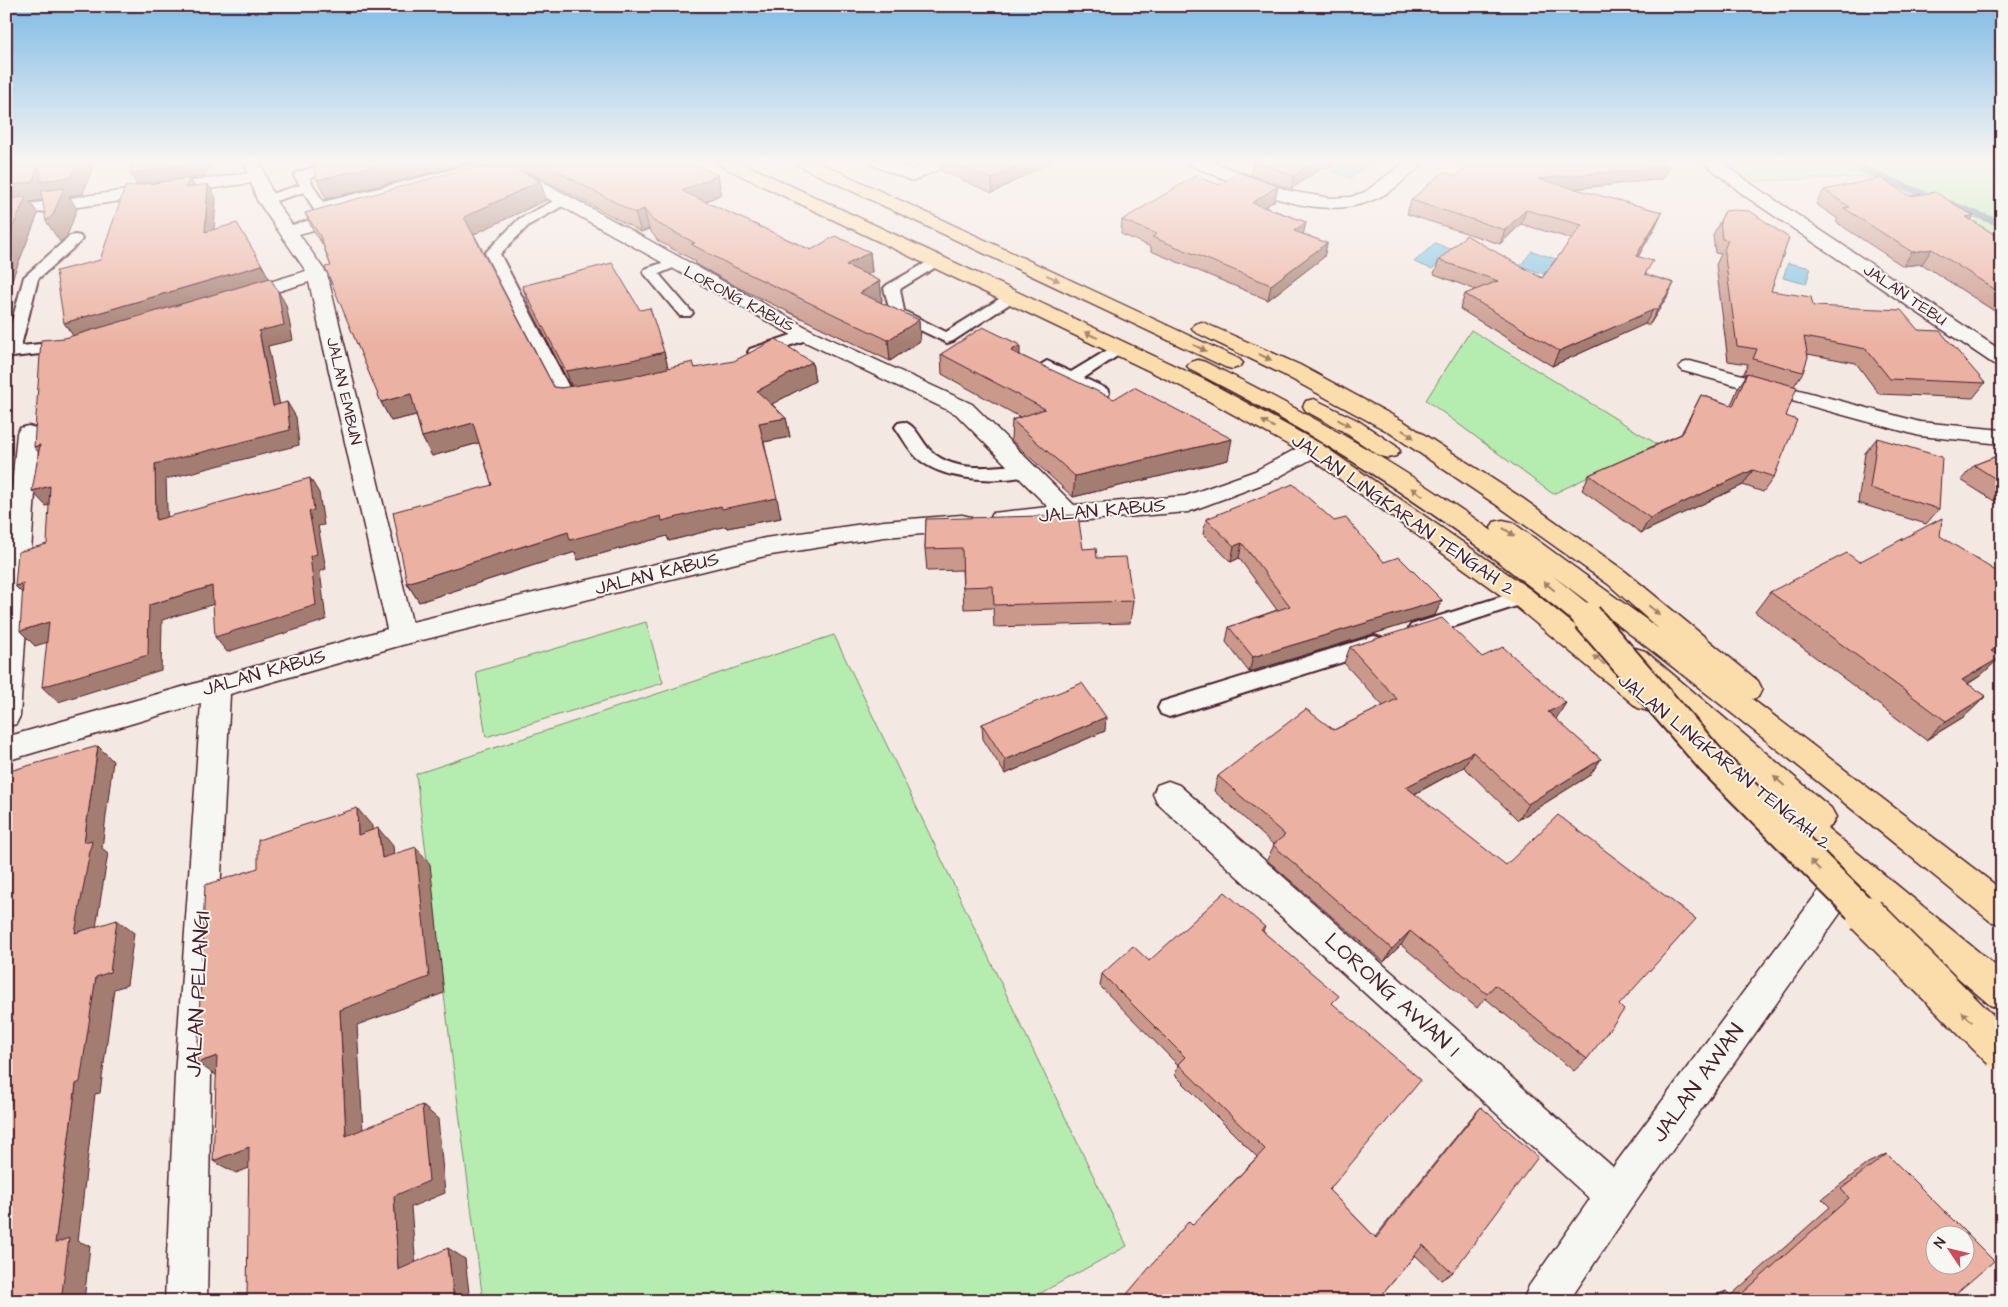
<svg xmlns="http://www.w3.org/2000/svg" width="2008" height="1307" font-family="'Architects Daughter',sans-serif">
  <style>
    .green { fill: #b5edb0; stroke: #80866e }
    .water { fill: #82c6e3; stroke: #6c8399 }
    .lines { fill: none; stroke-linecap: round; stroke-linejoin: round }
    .stream { stroke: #6c8399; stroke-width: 7 }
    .lane-casing { stroke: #4a1f2b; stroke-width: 4 }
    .street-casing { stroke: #4a1f2b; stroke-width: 3 }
    .highway-casing { stroke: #4a1f2b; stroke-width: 3 }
    .lane { fill: #f6f6f2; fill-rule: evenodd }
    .street { fill: #f6f6f2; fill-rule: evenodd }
    .highway { fill: #fbddab; fill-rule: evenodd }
    .highway-bridge-far1-casing { stroke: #4a1f2b; stroke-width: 33; stroke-linecap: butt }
    .highway-bridge-casing { stroke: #4a1f2b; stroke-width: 41; stroke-linecap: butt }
    .highway-bridge-far1 { stroke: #fbddab; stroke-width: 29 }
    .highway-bridge { stroke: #fbddab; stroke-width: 38 }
    .wall { fill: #ca998c; stroke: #4a1f2b }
    .shaded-wall { fill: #a47d72; stroke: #4a1f2b }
    .building { fill: #ebb2a3; stroke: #4a1f2b; fill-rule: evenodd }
    .oneway { fill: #a27e6b }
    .labels { text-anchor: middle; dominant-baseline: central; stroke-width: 4; stroke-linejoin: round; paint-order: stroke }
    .far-street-label { font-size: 16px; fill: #4a1f2b; stroke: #f6f6f2 }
    .street-label { font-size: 19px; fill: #4a1f2b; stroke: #f6f6f2 }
    .near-street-label { font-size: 22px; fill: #4a1f2b; stroke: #f6f6f2 }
  </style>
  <rect width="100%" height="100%" fill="#f4e8e2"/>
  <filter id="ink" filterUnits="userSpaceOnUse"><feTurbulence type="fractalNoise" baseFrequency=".02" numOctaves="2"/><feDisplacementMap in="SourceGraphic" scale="10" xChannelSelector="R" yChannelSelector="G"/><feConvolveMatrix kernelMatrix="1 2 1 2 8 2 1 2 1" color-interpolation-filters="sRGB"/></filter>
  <g filter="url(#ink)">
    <g class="green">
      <polygon points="1730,161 2002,161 2002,237 1864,177 1756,181"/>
      <polygon points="1471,330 1657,444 1553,494 1426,400"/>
      <polygon points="646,622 663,683 486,737 476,672"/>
      <polygon points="834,635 1127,1246 1026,1301 483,1301 416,774"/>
    </g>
    <g class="water">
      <polygon points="1345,161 1362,161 1370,163 1351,178 1331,171"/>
      <polygon points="1435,243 1453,250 1432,269 1414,262"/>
      <polygon points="1532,251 1556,259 1544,274 1520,266"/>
      <polygon points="1788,263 1811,268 1806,284 1783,278"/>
    </g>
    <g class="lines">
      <g class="stream">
        <polyline points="1848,161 1866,171 1936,199"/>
        <polyline points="1950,204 2002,224"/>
      </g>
      <g class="lane-casing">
        <g id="lane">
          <polygon points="332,161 350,161 349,164 309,178 323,202 482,162 552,161 546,165 482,170 319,211 314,210 304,192 266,204 259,200 261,197 300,185 294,176 296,173"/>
          <polygon points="563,196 568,197 570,200 568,203 529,225 500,254 573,395 588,395 590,399 588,403 568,406 562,405 560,401 485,253 519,219"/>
          <polygon points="75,235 80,236 82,239 80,242 38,279 21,346 69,341 77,346 69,351 12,357 6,355 6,343 24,277 70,236"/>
          <polygon points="936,257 943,261 941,264 900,289 904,311 946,332 1007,294 1012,292 1020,297 953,341 947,343 891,316 884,288 887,285"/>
          <polygon points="673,259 678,260 680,263 678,266 659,274 690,310 693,313 690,316 680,316 643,272 645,269"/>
          <polygon points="806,330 814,335 812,338 756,357 748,352 750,349"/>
          <path d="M1119 343 1125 345 1127 348 1125 351 1084 378 1107 389 1109 393 1107 397C1096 399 1045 375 1039 366L1047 361 1071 372Z"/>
          <path d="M904 422C916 425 921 441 930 450 955 475 996 466 1028 464L1034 466 1037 470 1034 474C1003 483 948 482 921 461 910 453 903 438 895 427L898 423Z"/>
          <polygon points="1522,590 1529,592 1532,597 1529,602 1418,638 1411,635 1408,630 1411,625"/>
          <polygon points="1374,636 1381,638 1385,644 1381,650 1169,717 1161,714 1158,708 1161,702"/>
        </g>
      </g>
      <g class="street-casing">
        <g id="street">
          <polygon points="244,161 260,161 275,200 292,225 348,210 354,211 357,215 354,219 299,234 327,274 412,622 765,538 884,521 962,515 971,517 974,523 971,529 962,531 884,537 765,556 402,645 230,694 211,1075 207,1301 165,1301 175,1075 201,703 6,761 6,737 387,629 309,282 240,303 233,301 230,297 233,293 306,271 257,200 251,183 6,217 6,207 248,173"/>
          <polygon points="870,161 892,161 913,170 930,161 951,161 949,165 913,181 872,165"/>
          <path d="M1188 161H1210L1289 191 1330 198 1350 197 1365 192 1406 161H1424C1419 169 1409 175 1402 182 1339 237 1256 191 1190 165Z"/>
          <polygon points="1702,161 1720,161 1757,188 2002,351 2002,367 1995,365 1745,196"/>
          <polygon points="508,173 529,174 813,331 972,404 1074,505 1185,496 1255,471 1305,444 1313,442 1321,444 1325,449 1321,454 1271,481 1188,512 1002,527 993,525 990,519 993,513 1048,507 956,414 799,339 520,183 502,182 499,178 502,174"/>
          <polygon points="1690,361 1920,422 2002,430 2002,444 1920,436 1683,371 1679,367 1683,363"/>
          <polygon points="28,426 36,428 39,433 20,716 16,724 6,727 6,550 17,433 20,428"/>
          <polygon points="1168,781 1179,785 1613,1167 1841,861 1852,857 1863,861 1868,871 1863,881 1630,1210 1569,1301 1523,1301 1529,1286 1590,1199 1157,803 1153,794 1157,785"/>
        </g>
      </g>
      <g class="highway-casing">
        <g id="highway">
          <polygon points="717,161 738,161 1205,380 1321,444 1531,590 1630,670 1621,658 1625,651 1635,648 1645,651 1831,808 1836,817 1831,826 1827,828 2002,971 2002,1010 1990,1005 1738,791 1734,782 1738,773 1745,771 1660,696 1662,700 1658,708 1648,711 1638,708 1513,604 1305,454 1189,390 719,165"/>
          <polygon points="795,161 816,161 1239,359 1243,363 1239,367 1232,369 1225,367 797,165"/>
          <path d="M1202 322 1300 365 1403 421 1522 498 1626 572 1758 681 1762 689 1758 697 1752 699 2002 890V925L1990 921C1846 804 1701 686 1552 575L1614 625 1618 632 1614 639 1604 642 1594 639C1469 532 1338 445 1191 370L1187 366 1191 362 1198 360 1205 362C1305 411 1402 466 1492 531L1491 528 1494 522 1503 520 1512 522 1659 629 1608 584 1504 510 1387 431 1284 375 1195 332 1192 328 1195 324Z"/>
          <polygon points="1314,399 1357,420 1396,446 1400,451 1396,456 1388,458 1380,456 1341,430 1306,411 1303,406 1306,401"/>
        </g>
      </g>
      <use href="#lane" class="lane"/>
      <use href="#street" class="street"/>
      <use href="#highway" class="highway"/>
      <g class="highway-bridge-far1-casing">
        <polyline id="highway-bridge-far1" points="1587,617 1711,760 1867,916"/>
      </g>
      <g class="highway-bridge-casing">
        <polyline id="highway-bridge" points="1866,915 2002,1051"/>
      </g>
      <use href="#highway-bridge-far1" class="highway-bridge-far1"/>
      <use href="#highway-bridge" class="highway-bridge"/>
    </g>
    <g class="wall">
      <polygon points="315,161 526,161 529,168 526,161 673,161 718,175 721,194 705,202 811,250 870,252 872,272 867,275 880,281 882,301 880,302 919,320 920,341 890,361 737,287 696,264 695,261 658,241 649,229 641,232 530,172 523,172 540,181 546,200 474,234 554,387 561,388 571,387 530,307 522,286 664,352 668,368 695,368 812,362 815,381 772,404 786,418 790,437 764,442 781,518 727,528 726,526 669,541 667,536 578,560 575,552 419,602 407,583 492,485 479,443 432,456 422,437 416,415 391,421 381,402 323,245 314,232 305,213 480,168 477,161 326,199"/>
      <polygon points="941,161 1052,161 992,193 942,171"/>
      <polygon points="1254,161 1338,161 1328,169 1323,167 1291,189 1251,175"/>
      <polygon points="1669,166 1663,179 1574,189 1662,212 1655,227 1638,257 1647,275 1674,283 1667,297 1650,324 1645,324 1552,366 1460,309 1465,294 1476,290 1434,274 1439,260 1542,278 1572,239 1521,224 1500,244 1407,214 1411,200 1456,176"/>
      <polygon points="1220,185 1275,200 1265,207 1306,222 1303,234 1327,243 1324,257 1268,300 1151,251 1151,247 1121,234 1122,220"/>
      <polygon points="1824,190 1910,196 1971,220 2002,239 2002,316 1922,264 1903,266 1836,222 1838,219 1816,204"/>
      <polygon points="1725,211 1771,291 1813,306 1918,330 1985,383 1973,398 1879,394 1856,363 1808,354 1803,372 1794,386 1786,416 1774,477 1763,492 1743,485 1641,533 1582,490 1589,475 1681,434 1701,395 1731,405 1738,388 1747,374 1744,373 1748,364 1728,361 1716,265 1721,254 1715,253 1713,235"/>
      <polygon points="2002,323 2002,332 1997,329"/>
      <polygon points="941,354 1020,355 1228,460 1073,497 1011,440 1012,420 1020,417 942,374"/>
      <polygon points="1877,438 1939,509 1926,524 1858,503 1865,453"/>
      <polygon points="2002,454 2002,506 1961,480 1974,465"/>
      <polygon points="926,519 1083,549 1097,558 1133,601 1130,623 994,627 993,608 964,609 962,570 927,571 925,549"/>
      <polygon points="1206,519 1334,521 1384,562 1442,600 1435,615 1249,672 1226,642 1229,627 1277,610 1239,558 1231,562 1203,534"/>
      <polygon points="1940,536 2002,652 1997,655 1980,676 1968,684 1986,696 1965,716 1926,740 1755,612 1770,592 1859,562"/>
      <polygon points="1350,647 1482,657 1555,719 1601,759 1590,775 1518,820 1464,767 1415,794 1619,1005 1587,1059 1574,1071 1485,998 1477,1008 1401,945 1384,962 1267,860 1274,845 1214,791 1218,776 1334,730 1383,706 1344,663"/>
      <polygon points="982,724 1105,731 1005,774 983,739"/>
      <polygon points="1265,927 1263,931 1334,1005 1329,1190 1375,1237 1471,1118 1481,1107 1452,1273 1441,1280 1415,1255 1377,1301 1125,1301 1127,1294 1257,1157 1175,1075 1178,1065 1100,986 1102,974"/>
      <polygon points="1887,1154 1947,1301 1707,1301 1709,1298 1726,1291 1730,1296 1830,1207 1822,1199 1868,1163"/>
    </g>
    <g class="shaded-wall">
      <polygon points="78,161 95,161 83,194 69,196 77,209 67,236 60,242 46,221 44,200 30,202 38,214 9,287 6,287 6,186 39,166"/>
      <polygon points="198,161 212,161 204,177 190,179 198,192 138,187 130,173"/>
      <polygon points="394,161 477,161 326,199 317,180"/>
      <polygon points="1026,161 1052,161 992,193 992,179"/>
      <polygon points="1315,161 1324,161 1323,167 1291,189 1294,176"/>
      <polygon points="1330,161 1338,161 1328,169"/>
      <polygon points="1669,166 1663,179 1533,193 1538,179"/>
      <polygon points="718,175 721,194 686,211 682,191"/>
      <polygon points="540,181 546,200 472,235 464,217"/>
      <polygon points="208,184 216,198 213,246 205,232"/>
      <polygon points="1278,186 1275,200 1250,217 1252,203"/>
      <polygon points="644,209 649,229 641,232 635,213"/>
      <polygon points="1526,210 1521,224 1500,244 1505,230"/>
      <polygon points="1662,212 1655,227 1630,271 1636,256"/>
      <polygon points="1974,216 1964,230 1966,217"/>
      <polygon points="1306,222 1303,236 1294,231"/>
      <polygon points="1327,243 1324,257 1268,300 1271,285"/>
      <polygon points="1932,249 1922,264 1903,266 1912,252"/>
      <polygon points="870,252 872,272 848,286 846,265"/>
      <polygon points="262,265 270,280 74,337 64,323"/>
      <polygon points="880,281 882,301 862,313 860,293"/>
      <polygon points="1674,283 1667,297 1650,324 1657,310"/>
      <polygon points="278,291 286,305 293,340 268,346 283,421 273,406 259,331"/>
      <polygon points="1653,310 1645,324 1552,366 1559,351"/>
      <polygon points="919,320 920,341 890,361 888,340"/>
      <polygon points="1020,345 1020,365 1011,351"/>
      <polygon points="664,352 670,374 574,393 566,371"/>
      <polygon points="812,362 815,381 761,410 757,391"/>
      <polygon points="411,394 420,414 391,421 381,402"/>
      <polygon points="287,402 296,417 299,445 166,479 168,535 156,520 155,464"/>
      <polygon points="786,418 790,437 763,442 759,423"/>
      <polygon points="473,423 482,442 432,456 422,437"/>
      <polygon points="1232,439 1228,460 1073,497 1075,476"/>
      <polygon points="40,445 47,462 34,447"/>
      <polygon points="1753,470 1743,485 1641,533 1650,518"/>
      <polygon points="310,478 319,493 324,525 318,526 326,569 320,571 326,620 227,652 215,637 310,556 309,511"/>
      <polygon points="50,486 63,501 46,506 32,491"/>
      <polygon points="777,498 781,518 727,528 726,526 669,541 667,536 578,560 575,552 419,602 407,583 568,532 721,506"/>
      <polygon points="1242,543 1239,558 1231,562 1234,546"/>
      <polygon points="23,584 30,601 15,586"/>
      <polygon points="212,586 224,601 162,620 161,670 58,702 42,687 149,605"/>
      <polygon points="1442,600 1435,615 1249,672 1253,657"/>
      <polygon points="49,622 64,637 35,646 20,631"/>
      <polygon points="2002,644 2002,652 1971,670 1991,651"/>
      <polygon points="2001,657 1980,676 1942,699 1962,680"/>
      <polygon points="1986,696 1965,716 1926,740 1946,721"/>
      <polygon points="1566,703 1556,719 1548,712"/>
      <polygon points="1106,717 1105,731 1005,774 1005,760"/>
      <polygon points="98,746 113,761 102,848 108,853 93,946 75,933 84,842"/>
      <polygon points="1473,752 1464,767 1399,802 1406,787"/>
      <polygon points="1601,759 1590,775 1518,820 1528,804"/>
      <polygon points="357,808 372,826 373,852 358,835"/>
      <polygon points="378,828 393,846 396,876 382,858"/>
      <polygon points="416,847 430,864 444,993 357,1025 364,1149 346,1136 340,1010"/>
      <polygon points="117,920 134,933 127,985 114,989 100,1093 95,1094 78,1241 90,1246 84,1301 61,1301 55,1243 76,1084 96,977"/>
      <polygon points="1410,931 1401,945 1384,962 1392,949"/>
      <polygon points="217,1056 219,1077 197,1063"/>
      <polygon points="422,1105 438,1119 445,1193 411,1207 417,1280 398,1270 394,1196"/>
      <polygon points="249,1147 270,1160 236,1173 213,1161"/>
      <polygon points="448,1248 465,1259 470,1301 454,1301"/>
    </g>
    <g class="building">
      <polygon points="6,161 78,161 71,177 41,181 39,166 32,182 6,186"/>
      <polygon points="134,161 198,161 197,163 130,173"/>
      <polygon points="312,161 394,161 317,180"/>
      <polygon points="538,161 673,161 675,162 677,161 687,161 718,175 682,191 811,250 835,236 870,252 846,265 880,281 860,293 919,320 888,340 732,266 691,244 695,243 653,221 644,209 635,213"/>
      <polygon points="948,161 1026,161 992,179"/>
      <polygon points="1254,161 1315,161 1294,176"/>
      <polygon points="1474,161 1663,161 1669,166 1538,179 1662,212 1636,256 1653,261 1645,274 1674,283 1657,310 1653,310 1559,351 1465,294 1498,281 1439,260 1466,235 1542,278 1582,225 1526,210 1505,230 1411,200 1443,172 1456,176"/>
      <polygon points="513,167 540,181 464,217 554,387 561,388 634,376 693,362 695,368 734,361 776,339 812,362 757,391 786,418 759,423 777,498 722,509 721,506 662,521 661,516 570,540 568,532 407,583 393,512 492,485 473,423 422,437 411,394 381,402 325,267 331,266 320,236 305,213 468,168"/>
      <polygon points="1238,172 1278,186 1252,203 1306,222 1294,231 1327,243 1271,285 1152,237 1157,234 1122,220 1195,176 1220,185"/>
      <polygon points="190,178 185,188 208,184 205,232 237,223 262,265 64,323 56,271 100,260 125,187"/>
      <polygon points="1880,178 1910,196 1935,192 1974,216 1966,217 2002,239 2002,294 1932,249 1912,252 1844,208 1850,207 1824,190"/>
      <polygon points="64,188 53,215 46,221 41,191"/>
      <polygon points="26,197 6,242 6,199"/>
      <polygon points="1733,210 1750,211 1789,238 1771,291 1811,297 1813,306 1901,310 1918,330 1940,331 1985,383 1890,379 1866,349 1804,337 1808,357 1803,372 1753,359 1757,349 1737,346 1724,250 1728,240 1722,239 1720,221 1725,211"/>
      <polygon points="612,263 640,310 650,308 664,352 632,360 566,371 522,286"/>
      <polygon points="270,278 278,291 284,325 259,331 273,406 287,402 290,430 155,464 156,520 310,478 314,510 309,511 317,554 310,556 316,605 215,637 212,586 149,605 148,655 42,687 49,622 20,631 23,584 15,586 18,552 47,544 50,486 32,491 40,445 34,447 41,340 65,338"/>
      <polygon points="983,327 1020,345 1011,351 1114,399 1134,387 1232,439 1075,476 1012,420 1045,409 941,354"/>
      <polygon points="1747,373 1797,387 1786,416 1797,420 1774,477 1753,470 1650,518 1589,475 1682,434 1701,395 1733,406"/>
      <polygon points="1877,438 1942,457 1939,509 1870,488"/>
      <polygon points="2002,454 2002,483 1974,465"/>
      <polygon points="1293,484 1334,521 1346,518 1384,562 1399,557 1442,600 1253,657 1229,627 1290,606 1242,543 1234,546 1206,519"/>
      <polygon points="1078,515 1083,549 1096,548 1097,558 1126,557 1133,601 994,605 993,586 963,587 962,548 925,549 926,519"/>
      <polygon points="1942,518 1940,536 2002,575 2002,644 1991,651 2001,657 1962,680 1986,696 1946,721 1770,592 1847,553 1859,562"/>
      <polygon points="1442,618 1482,657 1503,647 1566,703 1548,712 1601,759 1528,804 1473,752 1406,787 1506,865 1558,815 1696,919 1619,1005 1624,1010 1587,1059 1495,985 1487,994 1410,931 1392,949 1273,845 1285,835 1218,776 1306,709 1334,730 1397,699 1350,647"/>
      <polygon points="1082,683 1106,717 1005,760 982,724"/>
      <polygon points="98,746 84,842 92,840 75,933 117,920 110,972 96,977 80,1082 76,1084 55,1243 69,1238 61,1301 6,1301 6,772"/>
      <polygon points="357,808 358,835 378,828 382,858 416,847 429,977 340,1010 346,1136 422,1105 429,1181 394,1196 398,1270 448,1248 454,1301 247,1301 249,1147 213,1161 217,1056 197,1063 205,885 258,868 258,840"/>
      <polygon points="1225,892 1265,927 1261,930 1339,996 1332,1003 1421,1080 1329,1190 1376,1238 1481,1107 1538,1157 1452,1273 1423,1245 1377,1301 1133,1301 1127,1294 1189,1221 1193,1225 1265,1149 1178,1064 1185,1057 1102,974 1133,946 1149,961"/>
      <path d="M1887 1154 1994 1261 1947 1301H1718L1726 1291 1735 1300 1849 1198 1841 1189ZM1936 1234H1966V1264H1936Z"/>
    </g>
    <defs><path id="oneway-solid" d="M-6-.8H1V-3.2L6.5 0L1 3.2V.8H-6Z" transform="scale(1.25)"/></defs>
    <g class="oneway">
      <use href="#oneway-solid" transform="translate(1053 278) rotate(25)"/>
      <use href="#oneway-solid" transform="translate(1091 335) rotate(-155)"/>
      <use href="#oneway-solid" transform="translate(1200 348) rotate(25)"/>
      <use href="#oneway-solid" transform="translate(1265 357) rotate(25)"/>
      <use href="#oneway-solid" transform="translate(1344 423) rotate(29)"/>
      <use href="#oneway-solid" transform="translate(1268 424) rotate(-151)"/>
      <use href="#oneway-solid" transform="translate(1408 434) rotate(34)"/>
      <use href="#oneway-solid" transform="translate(1417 492) rotate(-147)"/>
      <use href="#oneway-solid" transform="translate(1509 532) rotate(34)"/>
      <use href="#oneway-solid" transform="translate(1549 586) rotate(-141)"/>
      <use href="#oneway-solid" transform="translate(1654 610) rotate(40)"/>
      <use href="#oneway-solid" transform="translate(1599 660) rotate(-141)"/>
      <use href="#oneway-solid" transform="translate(1779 781) rotate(-139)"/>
      <use href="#oneway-solid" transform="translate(1815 865) rotate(-135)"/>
      <use href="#oneway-solid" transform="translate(1967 1017) rotate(-135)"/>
    </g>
  </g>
  <linearGradient id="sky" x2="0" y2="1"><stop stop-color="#7fbbe6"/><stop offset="0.47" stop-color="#faf5f2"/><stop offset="1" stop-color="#faf5f2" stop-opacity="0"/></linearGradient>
  <rect width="2008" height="344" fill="url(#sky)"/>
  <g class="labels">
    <g class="far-street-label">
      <text transform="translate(1905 295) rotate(34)">JALAN TEBU</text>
      <text transform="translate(739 299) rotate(28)">LORONG KABUS</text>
      <text transform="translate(344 391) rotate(77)">JALAN EMBUN</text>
    </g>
    <g class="street-label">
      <text transform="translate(1102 511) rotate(-5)">JALAN KABUS</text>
      <text transform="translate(1403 515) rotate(35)">JALAN LINGKARAN TENGAH 2</text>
      <text transform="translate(657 574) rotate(-14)">JALAN KABUS</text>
      <text transform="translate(264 673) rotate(-16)">JALAN KABUS</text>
      <text transform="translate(1724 762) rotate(39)">JALAN LINGKARAN TENGAH 2</text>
    </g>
    <g class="near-street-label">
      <text transform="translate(198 994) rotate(-87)">JALAN PELANGI</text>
      <text transform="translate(1392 995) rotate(42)">LORONG AWAN 1</text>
      <text transform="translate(1698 1083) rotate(-54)">JALAN AWAN</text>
    </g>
  </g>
  <rect width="2008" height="1307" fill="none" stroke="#f6f6f2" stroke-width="25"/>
  <rect x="12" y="12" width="1983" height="1282" fill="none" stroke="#4a1f2b" stroke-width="2" filter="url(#ink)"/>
  <g transform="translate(1950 1250) rotate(305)"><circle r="24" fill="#f6f6f2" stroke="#b1a0a2"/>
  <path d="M0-4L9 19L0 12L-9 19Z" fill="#d1495b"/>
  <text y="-8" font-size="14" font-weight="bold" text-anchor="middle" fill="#4a1f2b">N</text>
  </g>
</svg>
